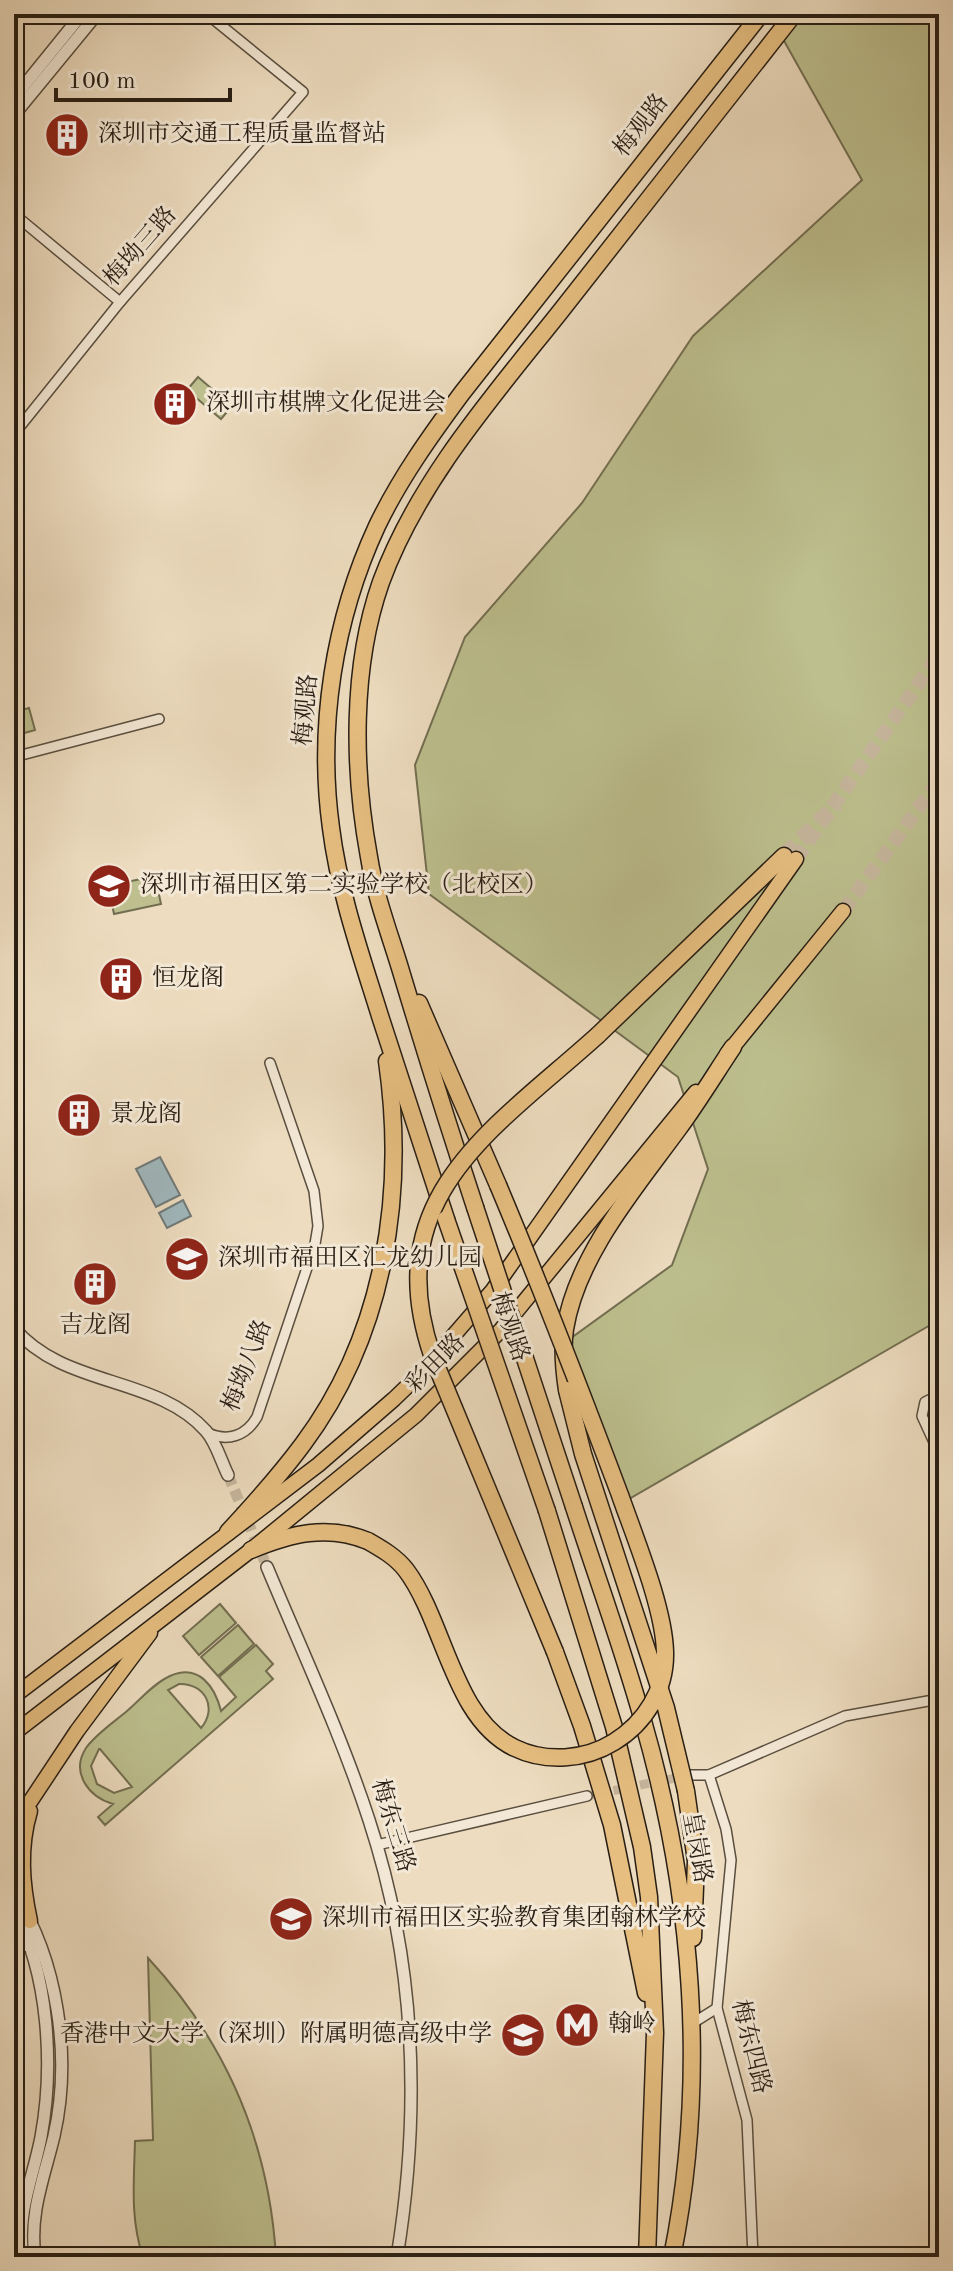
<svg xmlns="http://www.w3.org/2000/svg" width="953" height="2271" font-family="'Old Standard TT','Noto Serif SC',serif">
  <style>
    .green { fill: #bdbf8e; stroke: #726e51; stroke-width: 2; fill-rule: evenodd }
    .water { fill: #a0b8be; stroke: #707a7a; stroke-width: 2 }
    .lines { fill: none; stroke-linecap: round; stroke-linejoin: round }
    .minor-tunnel { stroke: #c6b69d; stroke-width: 9; stroke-dasharray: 9 4.5; stroke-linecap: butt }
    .tertiary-tunnel { stroke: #c6b69d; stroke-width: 11; stroke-dasharray: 11 5.5; stroke-linecap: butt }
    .primary-tunnel { stroke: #c6b69d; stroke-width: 14; stroke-dasharray: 14 7; stroke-linecap: butt }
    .trunk-tunnel { stroke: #c6b69d; stroke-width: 16; stroke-dasharray: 16 8; stroke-linecap: butt }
    .minor-casing { stroke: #594e3f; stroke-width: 12 }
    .tertiary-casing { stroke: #594e3f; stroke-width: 14 }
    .secondary-casing { stroke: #281e14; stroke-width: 15 }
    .primary-casing { stroke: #281e14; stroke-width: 17 }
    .trunk-casing { stroke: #281e14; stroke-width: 19 }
    .minor { stroke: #f3e8d5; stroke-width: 9 }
    .tertiary { stroke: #f3e8d5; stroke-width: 11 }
    .secondary { stroke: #f3e8d5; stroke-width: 12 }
    .primary { stroke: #e6be80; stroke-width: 14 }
    .trunk { stroke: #e6be80; stroke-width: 16 }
    .trunk-bridge-casing { stroke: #281e14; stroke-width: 19; stroke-linecap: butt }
    .trunk-bridge { stroke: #e6be80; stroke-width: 16 }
    .labels { text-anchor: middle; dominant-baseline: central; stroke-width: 6; stroke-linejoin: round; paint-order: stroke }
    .street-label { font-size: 24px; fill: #281e14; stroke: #f3e8d5 }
    .poi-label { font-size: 24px; fill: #281e14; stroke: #f3e8d5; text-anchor: start }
  </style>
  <rect width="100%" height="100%" fill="#eddcbf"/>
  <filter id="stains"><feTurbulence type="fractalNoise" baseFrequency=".0025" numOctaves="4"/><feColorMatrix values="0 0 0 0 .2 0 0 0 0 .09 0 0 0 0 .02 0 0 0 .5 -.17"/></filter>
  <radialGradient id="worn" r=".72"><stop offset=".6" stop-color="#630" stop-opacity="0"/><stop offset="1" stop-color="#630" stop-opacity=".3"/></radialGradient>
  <g class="green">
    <polygon points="769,14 939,14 939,1320 622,1503 567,1341 672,1265 708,1169 678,1077 429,894 415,765 465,637 582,503 693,336 862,180"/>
    <polygon points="198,377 232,406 221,419 187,390"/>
    <polygon points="29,708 35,730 14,736 14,712"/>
    <polygon points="155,876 161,904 114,914 108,886"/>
    <polygon points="220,1604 236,1623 199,1655 183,1636"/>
    <polygon points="238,1625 254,1644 218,1676 201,1657"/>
    <path d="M256 1645 273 1664 266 1671 273 1679 105 1825 98 1817 113 1804C89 1797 70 1773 86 1748 96 1734 114 1722 127 1711 140 1700 154 1683 170 1676 199 1663 215 1687 221 1711L236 1697 219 1677ZM179 1684C205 1683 218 1708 201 1728L168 1690ZM99 1749H100L132 1787 114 1793 97 1784 91 1766Z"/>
    <path d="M148 1958C226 2042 269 2143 276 2257H143C130 2219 134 2181 135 2141L153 2140Z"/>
  </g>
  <g class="water">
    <polygon points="160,1157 180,1195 156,1207 136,1169"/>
    <polygon points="183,1200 191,1216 167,1228 159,1213"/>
  </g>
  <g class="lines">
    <polyline class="minor-tunnel" points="587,1796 685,1776"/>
    <polyline class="tertiary-tunnel" points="228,1475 267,1567"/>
    <g class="primary-tunnel">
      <polyline points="796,859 939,654"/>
      <polyline points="843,911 939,780"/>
    </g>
    <polyline class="trunk-tunnel" points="784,856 837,804"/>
    <g class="minor-casing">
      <g id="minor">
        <polyline points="14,214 120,302"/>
        <polyline points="14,434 120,302 303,92 207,14"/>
        <polyline points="14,757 159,719"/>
        <polyline points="939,1395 925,1402 922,1416 939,1453"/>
        <path d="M208 1433C228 1442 246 1436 257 1417L315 1244 318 1226 314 1191 270 1063"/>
        <polyline points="688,1775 709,1775 726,1829 731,1860 717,2008 747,2120 753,2257"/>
        <polyline points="709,1775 845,1716 939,1699"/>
        <polyline points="377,1845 587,1796"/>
        <polyline points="693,2023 717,2008"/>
      </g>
    </g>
    <g class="tertiary-casing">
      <g id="tertiary">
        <polyline points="14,98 82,14"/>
        <polyline points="14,115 97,14"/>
        <path d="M14 1328C64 1388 156 1375 206 1431 216 1442 221 1461 228 1475"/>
        <path d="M267 1567C302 1651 341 1734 369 1820 416 1963 421 2110 397 2257"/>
        <path d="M14 1892C58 1961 72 2057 54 2136 44 2178 29 2213 35 2257"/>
        <path d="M14 1910C49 1973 54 2067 41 2137 33 2179 16 2213 23 2257"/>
      </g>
    </g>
    <g class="secondary-casing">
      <polyline id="secondary" points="14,1923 29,1946"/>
    </g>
    <g class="primary-casing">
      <g id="primary">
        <polyline points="727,1054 843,911"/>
        <polyline points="14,1696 318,1465 394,1399 421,1373 493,1290 796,859"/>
        <polyline points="14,1733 251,1550 416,1415 501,1330 696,1092"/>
        <path d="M30 1811C19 1848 22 1884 30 1921"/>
        <polyline points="14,1826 77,1731 150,1633"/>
      </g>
    </g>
    <g class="trunk-casing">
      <g id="trunk">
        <polyline points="419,1003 498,1185"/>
        <polyline points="598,1035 784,856"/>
        <path d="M475 1207C449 1128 424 1048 400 968 389 932 375 895 369 857 353 770 351 667 381 582 418 481 494 395 560 312 638 213 716 113 794 14"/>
        <path d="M446 1219C424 1151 402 1084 380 1016 361 955 339 892 331 828 317 726 334 619 377 526 400 478 431 435 462 393L761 14"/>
        <path d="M567 1390C564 1370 562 1349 565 1329 577 1255 636 1187 679 1128 698 1102 715 1074 733 1047"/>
        <path d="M574 1507C597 1578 623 1649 643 1721 693 1895 708 2079 672 2257"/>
        <polyline points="547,1511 614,1727 642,1847 649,1897 655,2033 647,2257"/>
        <path d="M228 1532C254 1504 280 1475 303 1444 385 1334 406 1194 387 1061"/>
        <path d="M251 1550C290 1534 327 1524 368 1541"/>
        <polyline points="555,1652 582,1726 612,1825 646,1993"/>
        <polyline points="686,1791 696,1861 693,1938"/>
      </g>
    </g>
    <use href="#minor" class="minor"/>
    <use href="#tertiary" class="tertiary"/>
    <use href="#secondary" class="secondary"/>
    <use href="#primary" class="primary"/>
    <use href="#trunk" class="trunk"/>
    <g class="trunk-bridge-casing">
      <g id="trunk-bridge">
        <polyline points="475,1207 574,1507"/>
        <polyline points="446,1219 547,1511"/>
        <polyline points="567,1390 583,1454 666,1708 686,1791"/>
        <path d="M368 1541C382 1549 396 1557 406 1570 445 1622 453 1719 515 1748 546 1763 585 1760 614 1742 645 1723 666 1690 665 1652 664 1608 635 1538 620 1495 581 1391 541 1287 498 1185"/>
        <path d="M555 1652 432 1355C378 1196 494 1129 598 1035"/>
      </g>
    </g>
    <use href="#trunk-bridge" class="trunk-bridge"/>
  </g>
  <defs>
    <g id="building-disc" transform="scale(2.3)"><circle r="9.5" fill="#8f2418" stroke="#f3e8d5"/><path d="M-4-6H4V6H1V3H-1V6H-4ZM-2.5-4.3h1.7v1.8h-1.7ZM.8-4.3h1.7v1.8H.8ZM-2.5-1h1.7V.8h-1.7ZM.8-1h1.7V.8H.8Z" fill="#fff"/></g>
    <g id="school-disc" transform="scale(2.3)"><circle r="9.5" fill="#8f2418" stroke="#f3e8d5"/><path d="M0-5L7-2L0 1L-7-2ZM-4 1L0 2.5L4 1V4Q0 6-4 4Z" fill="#fff"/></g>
    <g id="metro-disc" transform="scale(2.3)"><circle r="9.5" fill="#8f2418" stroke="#f3e8d5"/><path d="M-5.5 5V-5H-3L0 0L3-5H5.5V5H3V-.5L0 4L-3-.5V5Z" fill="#fff"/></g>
  </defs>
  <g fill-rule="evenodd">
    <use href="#building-disc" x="67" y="135"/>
    <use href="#building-disc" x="175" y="404"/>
    <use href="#school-disc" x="109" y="886"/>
    <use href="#building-disc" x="121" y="979"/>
    <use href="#building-disc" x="79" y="1115"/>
    <use href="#school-disc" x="187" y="1259"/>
    <use href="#building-disc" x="95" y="1284"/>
    <use href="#school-disc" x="291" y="1919"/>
    <use href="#metro-disc" x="577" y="2025"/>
    <use href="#school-disc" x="523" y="2035"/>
  </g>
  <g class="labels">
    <g class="street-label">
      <text transform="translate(642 126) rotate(-52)">梅观路</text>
      <text transform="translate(141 247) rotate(-49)">梅坳三路</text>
      <text transform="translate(307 710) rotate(-85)">梅观路</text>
      <text transform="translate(509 1327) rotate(71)">梅观路</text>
      <text transform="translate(436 1364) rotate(-45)">彩田路</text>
      <text transform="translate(248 1366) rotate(-69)">梅坳八路</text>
      <text transform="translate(392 1826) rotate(73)">梅东三路</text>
      <text transform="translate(696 1848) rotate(80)">皇岗路</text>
      <text transform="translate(750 2047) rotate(76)">梅东四路</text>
    </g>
    <g class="poi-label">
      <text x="98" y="135">深圳市交通工程质量监督站</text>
      <text x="206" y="404">深圳市棋牌文化促进会</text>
      <text x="140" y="886">深圳市福田区第二实验学校（北校区）</text>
      <text x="152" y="979">恒龙阁</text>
      <text x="110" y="1115">景龙阁</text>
      <text x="218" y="1259">深圳市福田区汇龙幼儿园</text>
      <text x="95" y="1326" text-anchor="middle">吉龙阁</text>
      <text x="322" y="1919">深圳市福田区实验教育集团翰林学校</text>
      <text x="608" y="2025">翰岭</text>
      <text x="492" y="2035" text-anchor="end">香港中文大学（深圳）附属明德高级中学</text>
    </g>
  </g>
  <rect width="953" height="2271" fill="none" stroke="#eddcbf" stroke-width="48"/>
  <rect x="16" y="16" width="921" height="2239" fill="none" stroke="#281e14" stroke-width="4"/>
  <rect x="24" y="24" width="905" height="2223" fill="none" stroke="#281e14" stroke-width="2"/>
  <path d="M56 88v12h174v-12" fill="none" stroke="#281e14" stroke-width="4"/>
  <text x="68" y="88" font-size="24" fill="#281e14" stroke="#f3e8d5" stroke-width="6" paint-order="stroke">100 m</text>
  <rect width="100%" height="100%" filter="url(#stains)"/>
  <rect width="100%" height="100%" fill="url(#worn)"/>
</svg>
